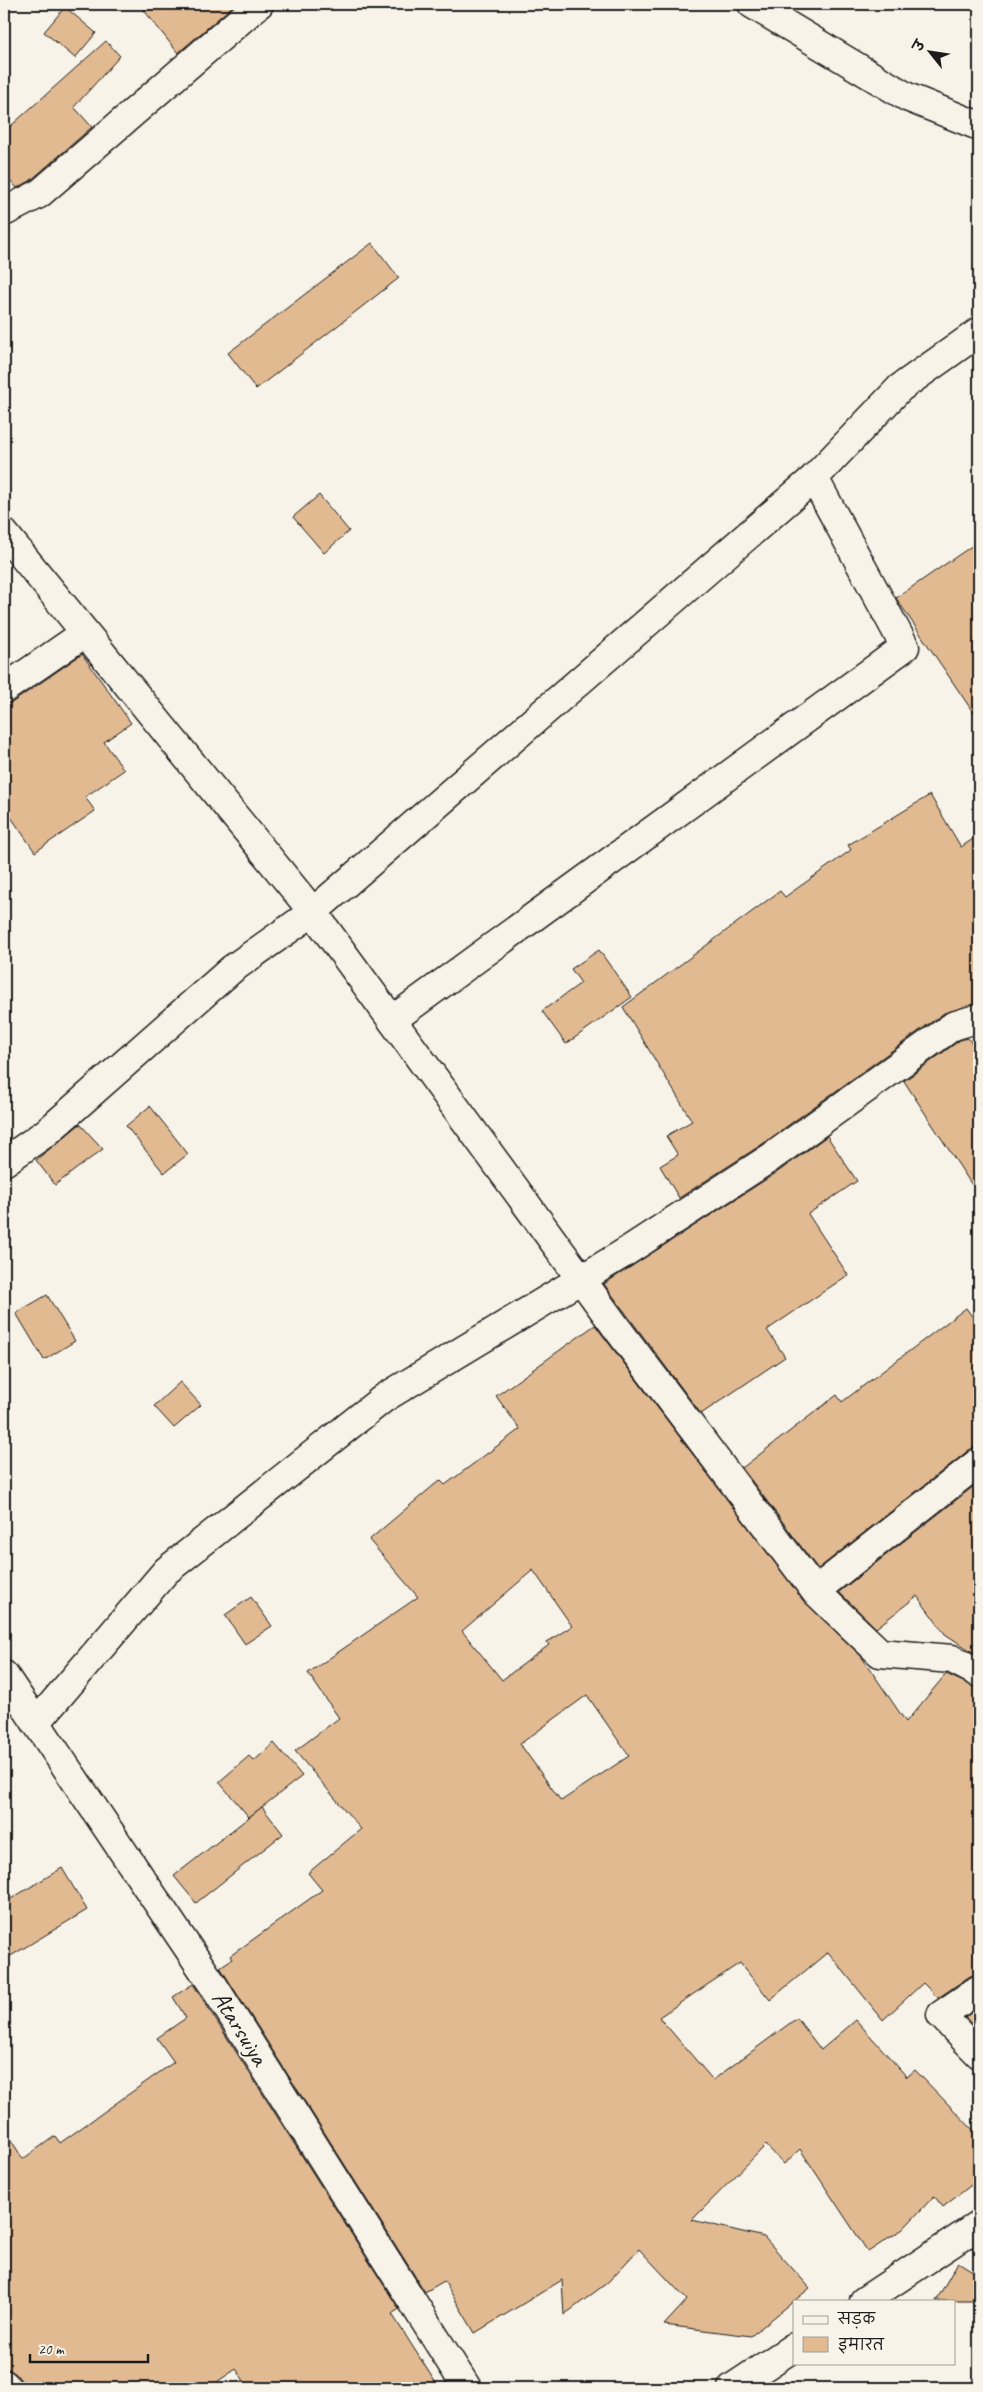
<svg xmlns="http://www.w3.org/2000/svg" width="983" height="2392" font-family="Caveat,'Playpen Sans Deva',sans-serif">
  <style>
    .building { fill: #e2ba92; stroke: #1c1c1c; fill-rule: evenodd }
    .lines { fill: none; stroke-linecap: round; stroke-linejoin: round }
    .minor-casing { stroke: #1c1c1c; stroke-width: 31 }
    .minor { stroke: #f7f3e8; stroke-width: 28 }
    .labels { text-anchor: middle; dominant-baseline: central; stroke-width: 4; stroke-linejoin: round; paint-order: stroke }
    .street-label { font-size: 25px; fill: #1c1c1c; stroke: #f7f3e8 }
  </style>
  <rect width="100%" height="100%" fill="#f7f3e8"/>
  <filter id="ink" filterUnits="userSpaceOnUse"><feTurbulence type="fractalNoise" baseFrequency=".02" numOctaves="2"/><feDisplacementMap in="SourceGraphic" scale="10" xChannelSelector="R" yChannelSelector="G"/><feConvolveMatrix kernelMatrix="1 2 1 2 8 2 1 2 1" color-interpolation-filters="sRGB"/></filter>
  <g filter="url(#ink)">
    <g class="building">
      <polygon points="139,4 235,4 178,53"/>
      <polygon points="65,7 96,33 75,58 44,32"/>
      <polygon points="106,41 120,56 74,107 92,127 30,181 17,188 4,173 4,132"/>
      <polygon points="372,243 399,278 256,389 228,353"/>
      <polygon points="319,495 349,531 324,553 293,517"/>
      <polygon points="979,541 979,721 896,598"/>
      <polygon points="82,654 131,723 104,742 124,770 85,797 95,811 35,852 4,807 4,704 13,702"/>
      <polygon points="930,795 961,847 979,835 979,1003 944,1013 761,1145 679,1198 660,1166 678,1155 666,1136 692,1121 623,1007 780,891 785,897 851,850 848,845"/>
      <polygon points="599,950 632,997 566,1044 542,1011 581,983 571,969"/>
      <polygon points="968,1038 979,1053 979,1196 904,1081 960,1040"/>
      <polygon points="150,1106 188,1154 164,1173 126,1126"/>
      <polygon points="80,1124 103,1149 55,1185 36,1160"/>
      <polygon points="827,1136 857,1181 808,1214 848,1275 767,1330 785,1357 701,1414 604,1284 779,1171"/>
      <polygon points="47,1295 75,1341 44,1360 16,1313"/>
      <polygon points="966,1308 979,1326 979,1447 969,1450 818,1569 742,1468 837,1395 842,1402"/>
      <path d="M595 1325 803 1600 861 1656 906 1722 946 1674 979 1689V1974L970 1976 938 1998 923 1983 883 2020 828 1952 770 2000 740 1963 659 2017 713 2080 797 2018 821 2050 856 2020 907 2077 915 2070 979 2136V2179L943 2207 934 2196 903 2229 868 2252 800 2149 784 2164 766 2145 692 2220 764 2237 810 2288 751 2336 664 2325 687 2300 639 2249 607 2283 564 2315 562 2280 475 2333 444 2281 425 2292 220 1967 232 1959 230 1956 322 1890 308 1873 361 1829 295 1751 339 1718 308 1673 418 1597 369 1540 440 1480 445 1485 520 1429 496 1396ZM533 1570 572 1626 547 1642 549 1645 502 1680 462 1631ZM587 1695 629 1756 561 1801 520 1744Z"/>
      <polygon points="180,1382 201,1405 174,1428 154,1406"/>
      <polygon points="979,1482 979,1656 945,1634 917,1596 876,1628 839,1592"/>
      <polygon points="251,1597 272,1626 245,1644 225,1615"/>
      <polygon points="274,1743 302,1776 249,1817 219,1782 249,1756 254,1761"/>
      <polygon points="262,1807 283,1834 196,1903 174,1876"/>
      <polygon points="62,1868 87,1910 4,1960 4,1903"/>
      <polygon points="193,1984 399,2309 392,2314 439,2388 249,2388 236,2369 208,2388 27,2388 16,2374 4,2366 4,2129 23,2159 55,2136 60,2143 174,2062 157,2038 186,2018 173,1997"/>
      <polygon points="979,2008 979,2032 965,2017"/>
      <polygon points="958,2262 979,2275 979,2301 936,2301"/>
    </g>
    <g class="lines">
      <g class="minor-casing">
        <g id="minor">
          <polyline points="752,4 907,97 979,126"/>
          <polyline points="4,212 39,194 259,4"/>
          <polyline points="979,332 900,388 814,478 313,912 616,1327 815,1591 880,1653 952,1659 979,1673"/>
          <polyline points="4,533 313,912 232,969 47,1132 4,1162"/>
          <polyline points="4,689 85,633"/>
          <polyline points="392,1020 905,647 814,478"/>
          <polyline points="815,1591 979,1462"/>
          <polyline points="4,1675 213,1985 467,2388"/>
          <polyline points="36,1723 166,1571 384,1398 621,1255 770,1158 953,1026 979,1018"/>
          <polyline points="979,1989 941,2015 979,2054"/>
          <polyline points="864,2301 979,2225"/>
          <polyline points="4,2384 7,2388"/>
          <polyline points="732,2388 794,2347"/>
        </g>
      </g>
      <use href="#minor" class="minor"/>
    </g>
  </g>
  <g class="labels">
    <g class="street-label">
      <text transform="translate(240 2028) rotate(58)">Atarsuiya</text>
    </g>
  </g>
  <rect width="983" height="2392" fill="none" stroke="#f7f3e8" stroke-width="20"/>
  <rect x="10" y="10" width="963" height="2372" fill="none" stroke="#1c1c1c" stroke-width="2" filter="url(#ink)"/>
  <rect x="793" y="2300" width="162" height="65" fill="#f7f3e8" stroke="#9f9d96"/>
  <rect x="803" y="2316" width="25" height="8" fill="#f7f3e8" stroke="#9f9d96"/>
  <text x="838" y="2324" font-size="15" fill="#1c1c1c">सड़क</text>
  <rect x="803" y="2337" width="25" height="15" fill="#e2ba92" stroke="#9f9d96"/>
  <text x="838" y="2350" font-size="15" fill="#1c1c1c">इमारत</text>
  <g transform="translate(930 52) rotate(300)" stroke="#f7f3e8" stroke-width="4" paint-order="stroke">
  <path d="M0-4L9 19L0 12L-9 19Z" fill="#1c1c1c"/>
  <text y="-8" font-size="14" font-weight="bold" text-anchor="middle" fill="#1c1c1c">उ</text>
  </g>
  <path d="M30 2354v8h118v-8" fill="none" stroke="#1c1c1c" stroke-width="2.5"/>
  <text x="38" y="2354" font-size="15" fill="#1c1c1c" stroke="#f7f3e8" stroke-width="4" paint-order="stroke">20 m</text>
</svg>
